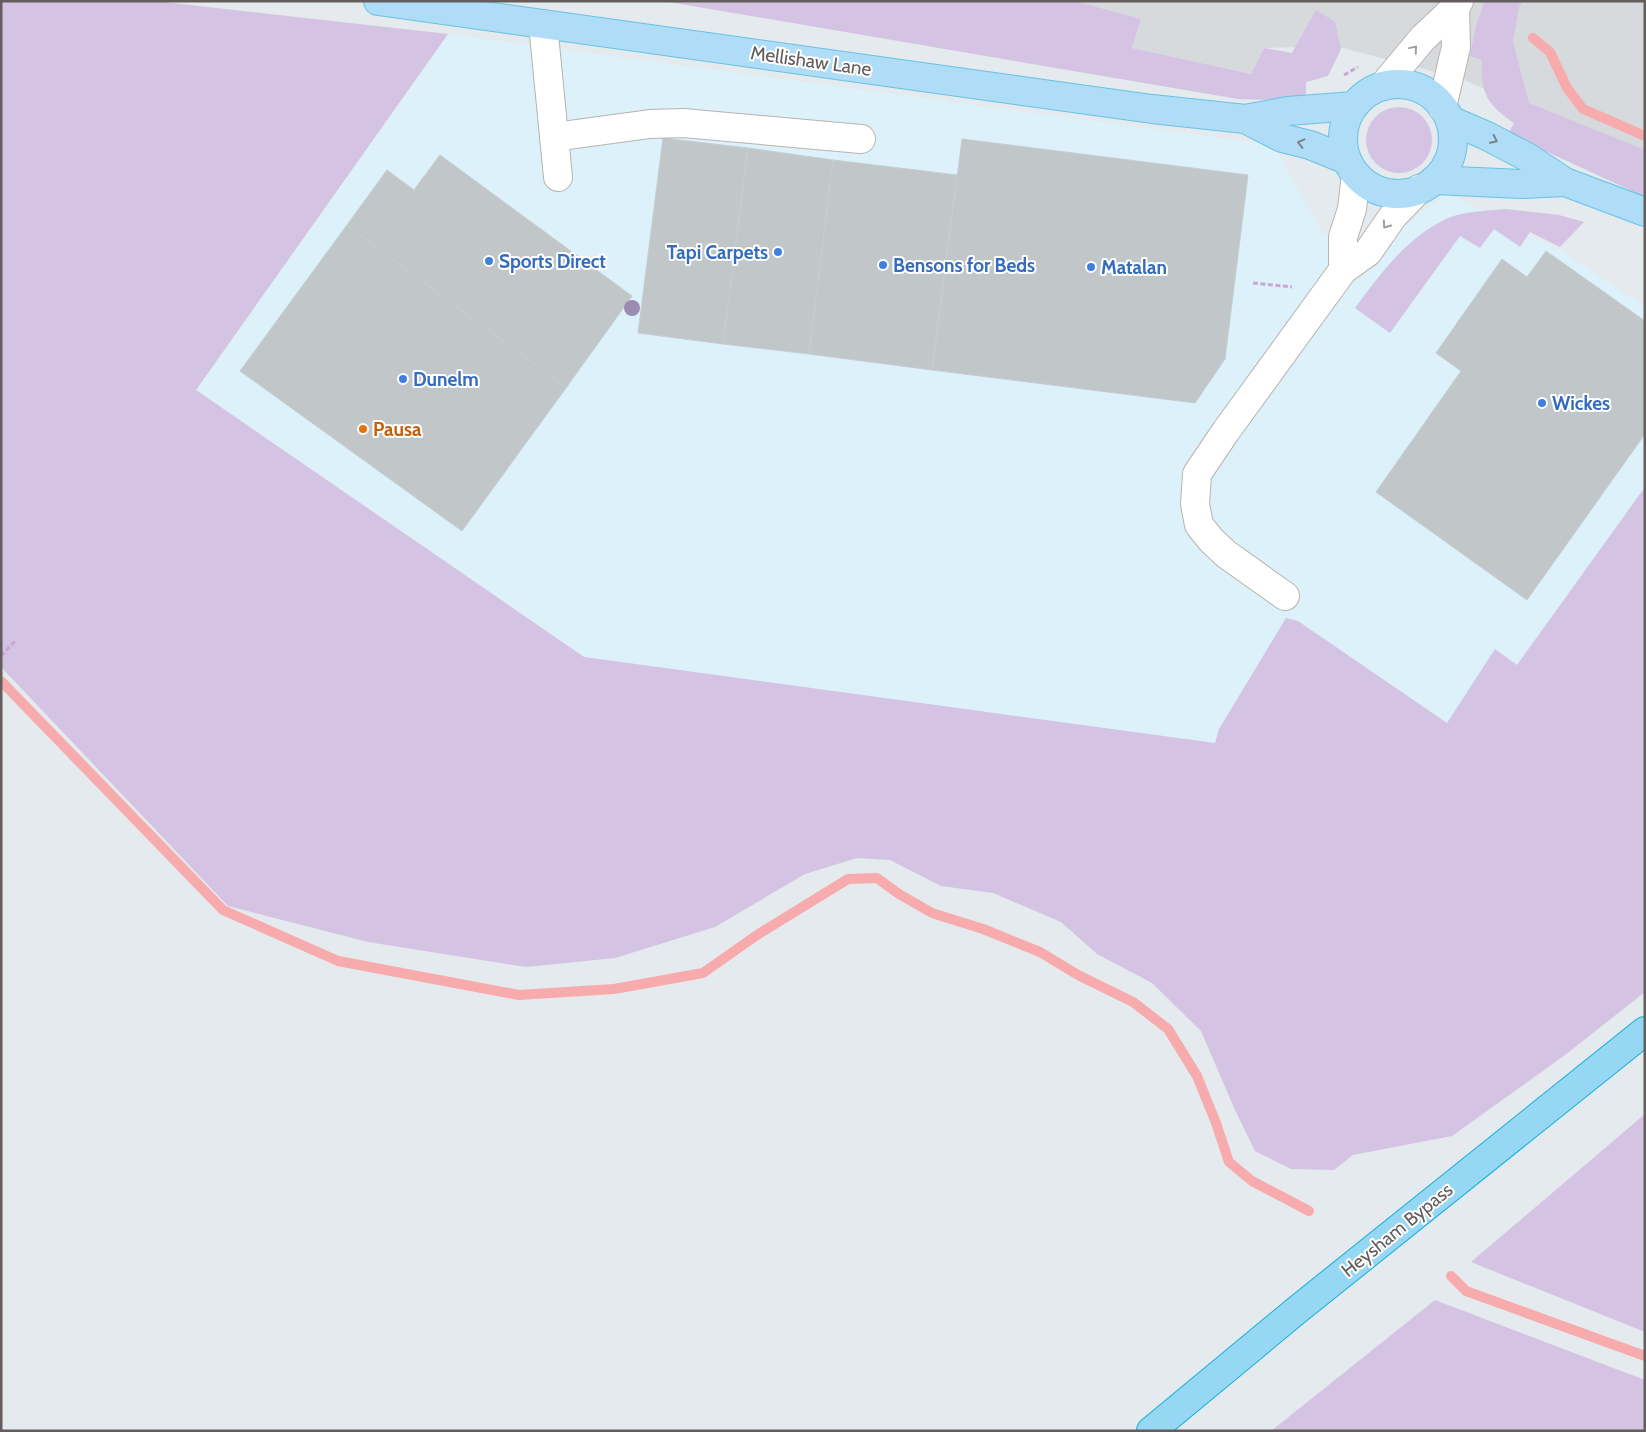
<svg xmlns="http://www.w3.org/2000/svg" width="1646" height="1432" font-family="Cabin,sans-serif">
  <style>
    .commercial { fill: #dcf1fa }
    .industrial { fill: #d6dadc }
    .green { fill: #d4c3e2 }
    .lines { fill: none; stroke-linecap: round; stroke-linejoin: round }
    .stream { stroke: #f7abac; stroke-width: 10 }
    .building { fill: #c1c6c9; stroke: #c3ced1 }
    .minor-casing { stroke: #b8b3b1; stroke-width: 30 }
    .major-casing { stroke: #66c3e4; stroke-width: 30 }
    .highway-casing { stroke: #15afdc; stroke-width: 30 }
    .path { stroke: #caa7d3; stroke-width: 3; stroke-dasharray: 5 2.5; stroke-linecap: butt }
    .minor { stroke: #fff; stroke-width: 28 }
    .major { stroke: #afdcf7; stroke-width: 28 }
    .highway { stroke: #96d8f3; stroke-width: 28 }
    .tree { fill: #9e8bb2 }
    .oneway { stroke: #a19e9d }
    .oneway2 { stroke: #7a838a }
    .shop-dot { fill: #3f7fe0; stroke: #fff; stroke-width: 2 }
    .food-dot { fill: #e8710a; stroke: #fff; stroke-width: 2 }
    .labels { text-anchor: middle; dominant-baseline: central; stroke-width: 4; stroke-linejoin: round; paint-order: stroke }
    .street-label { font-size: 19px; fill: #635d5c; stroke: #fff }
    .shop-label { font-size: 19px; font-weight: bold; fill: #366cbe; stroke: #fff; text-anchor: start }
    .food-label { font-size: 19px; font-weight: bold; fill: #c56008; stroke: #fff; text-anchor: start }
  </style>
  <rect width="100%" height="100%" fill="#e4eaed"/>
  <polygon class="commercial" points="448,34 1273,145 1322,232 1366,253 1447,193 1565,253 1645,306 1645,487 1438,774 584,657 196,390"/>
  <polygon class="industrial" points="1075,1 1645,1 1645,159 1462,79 1335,46 1264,48 1251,74 1132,48 1141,19"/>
  <g class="green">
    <polygon points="1,1 155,1 448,34 196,390 584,657 1215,743 1219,729 1286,618 1298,621 1447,723 1495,649 1517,665 1645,487 1645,992 1565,1055 1452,1136 1353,1155 1334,1170 1291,1169 1255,1151 1235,1110 1201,1031 1152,983 1097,954 1061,922 993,893 941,886 890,860 857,858 805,874 715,927 615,958 526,967 368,942 228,906 1,667"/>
    <polygon points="663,1 1075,1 1141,19 1132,48 1251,74 1264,48 1292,53 1316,10 1335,22 1341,49 1328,76 1306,82 1306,96 1272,100 1238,99"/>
    <path d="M1485 1H1523L1519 7 1513 42 1529 103 1645 150V197L1541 149 1509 132 1514 123C1487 105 1480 92 1482 60L1470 56 1476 25Z"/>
    <circle cx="1399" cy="140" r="33"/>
    <path d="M1505 209 1559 215 1584 222 1560 247 1530 232 1520 247 1494 229 1480 248 1460 236 1390 333 1355 308C1381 273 1407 237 1448 218 1465 211 1486 211 1505 209Z"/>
    <polygon points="1645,1114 1645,1332 1471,1262"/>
    <polygon points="1435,1300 1645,1380 1645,1431 1271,1431"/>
  </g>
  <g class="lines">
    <g class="stream">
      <polyline points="1533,38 1550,52 1567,88 1583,109 1645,136"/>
      <polyline points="1,681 223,910 338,961 519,995 614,989 703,973 757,935 848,879 877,878 899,894 932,913 983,929 1040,952 1078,975 1133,1002 1168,1029 1197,1076 1216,1123 1229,1162 1252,1181 1309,1211"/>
      <polyline points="1451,1276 1466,1291 1645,1356"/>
    </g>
  </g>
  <g class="building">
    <polygon points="663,138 748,148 723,344 638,333"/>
    <polygon points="962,139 1248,175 1225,359 1195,403 932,370"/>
    <polygon points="748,148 833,160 809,354 723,344"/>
    <polygon points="440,155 632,296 566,388 347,225 387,170 414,190"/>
    <polygon points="833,160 957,175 932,370 809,354"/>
    <polygon points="347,225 566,388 462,531 240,371"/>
    <polygon points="1546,251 1645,321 1645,434 1527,600 1376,492 1461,371 1436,353 1502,259 1527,277"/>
  </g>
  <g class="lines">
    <g class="minor-casing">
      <g id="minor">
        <polyline points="543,24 558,177"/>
        <polyline points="1383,86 1423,38 1455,8 1459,1"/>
        <polyline points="1442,107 1456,47 1455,8"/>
        <polyline points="554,137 650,124 683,123 861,139"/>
        <polyline points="1343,270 1343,237 1352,209 1356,175"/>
        <polyline points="1285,596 1226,554 1212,541 1199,525 1195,504 1197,474 1226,431 1343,270 1368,252 1393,216 1419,189"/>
      </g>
    </g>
    <g class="major-casing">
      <g id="major">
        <polyline points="378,1 1152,109 1245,119 1288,111 1354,106"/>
        <circle cx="1398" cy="139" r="55"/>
        <polyline points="1245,119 1282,138 1310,145 1347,160"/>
        <polyline points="1450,120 1487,136 1527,157 1565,182 1645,212"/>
        <polyline points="1434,180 1521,184 1565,182"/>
      </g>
    </g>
    <g class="highway-casing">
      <polyline id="highway" points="1151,1431 1297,1310 1645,1031"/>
    </g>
    <g class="path">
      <polyline points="1344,75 1358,67"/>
      <polyline points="1253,283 1292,287"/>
      <polyline points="1,656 16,640"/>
    </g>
    <use href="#minor" class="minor"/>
    <use href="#major" class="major"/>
    <use href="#highway" class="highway"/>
  </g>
  <circle class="tree" cx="632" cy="308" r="8"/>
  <defs><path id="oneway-chevron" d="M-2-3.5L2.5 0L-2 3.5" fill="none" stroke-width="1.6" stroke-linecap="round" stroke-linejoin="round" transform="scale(1.25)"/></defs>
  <g class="oneway">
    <use href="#oneway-chevron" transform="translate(1414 49) rotate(-50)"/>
    <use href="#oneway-chevron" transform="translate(1386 225) rotate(125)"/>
  </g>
  <g class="oneway2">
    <use href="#oneway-chevron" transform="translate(1494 140) rotate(26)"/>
    <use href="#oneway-chevron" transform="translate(1301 143) rotate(-166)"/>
  </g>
  <g class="shop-dot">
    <circle cx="778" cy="252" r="5"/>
    <circle cx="489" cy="261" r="5"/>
    <circle cx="883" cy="265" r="5"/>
    <circle cx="1091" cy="267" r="5"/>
    <circle cx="403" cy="379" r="5"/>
    <circle cx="1542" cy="403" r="5"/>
  </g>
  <circle class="food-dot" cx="363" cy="429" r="5"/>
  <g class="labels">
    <g class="street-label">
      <text transform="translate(811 61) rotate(8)">Mellishaw Lane</text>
      <text transform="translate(1397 1230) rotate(-39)">Heysham Bypass</text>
    </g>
    <g class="shop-label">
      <text x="768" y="252" text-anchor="end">Tapi Carpets</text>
      <text x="499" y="261">Sports Direct</text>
      <text x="893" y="265">Bensons for Beds</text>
      <text x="1101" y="267">Matalan</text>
      <text x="413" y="379">Dunelm</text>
      <text x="1552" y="403">Wickes</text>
    </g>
    <g class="food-label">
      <text x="373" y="429">Pausa</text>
    </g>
  </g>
  <rect width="1646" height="1432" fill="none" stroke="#635d5c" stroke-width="5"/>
</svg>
